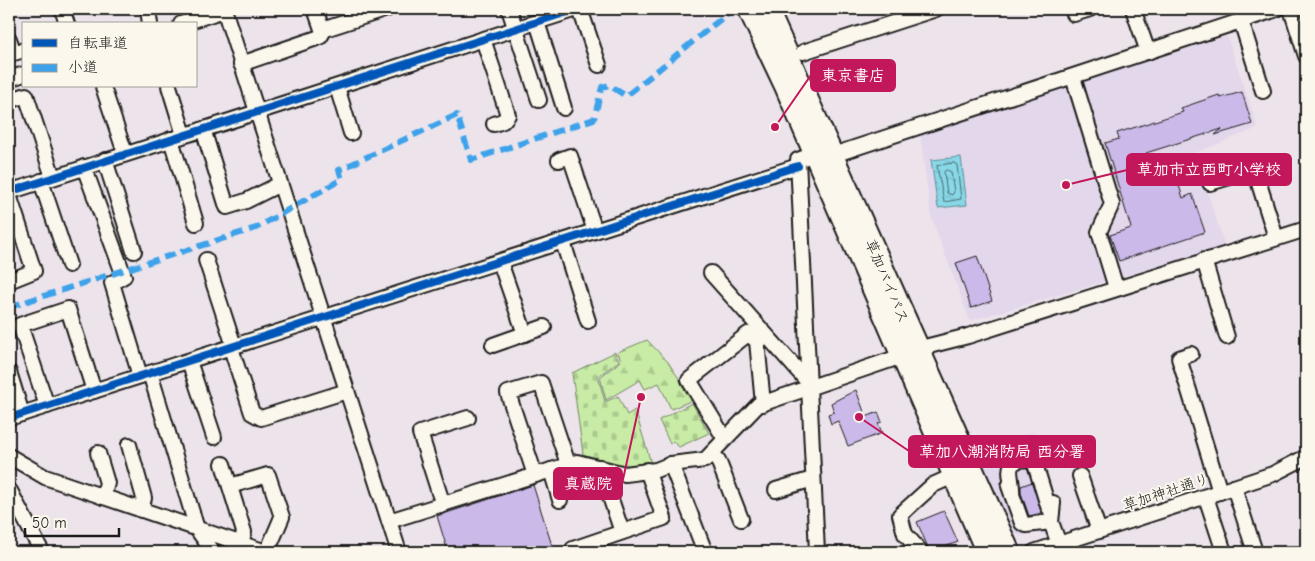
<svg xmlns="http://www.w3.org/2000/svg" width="1315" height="561" font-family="'Comic Neue','Klee One',sans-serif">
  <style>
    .built { fill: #e3d7eb }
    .forest { fill: url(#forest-firs); stroke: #728461 }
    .cemetery { fill: url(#cemetery-stones); stroke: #728461 }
    .water { fill: url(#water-ripples); stroke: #5d8d96 }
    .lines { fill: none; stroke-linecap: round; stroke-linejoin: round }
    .shore { stroke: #48676d; stroke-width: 1 }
    .building { fill: #cbb9ea; stroke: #1c1c1c }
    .minor-casing { stroke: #1c1c1c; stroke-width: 18 }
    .highway-casing { stroke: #1c1c1c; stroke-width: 25 }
    .minor { stroke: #fbf7ec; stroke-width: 14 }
    .highway { stroke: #fbf7ec; stroke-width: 21 }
    .quiet { stroke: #3da2ea; stroke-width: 6; stroke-dasharray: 12 6; stroke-linecap: butt }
    .cycleway-casing { stroke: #fbf7ec; stroke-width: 11 }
    .cycleway { stroke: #0057b8; stroke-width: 8 }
    .labels { text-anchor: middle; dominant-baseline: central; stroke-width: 4; stroke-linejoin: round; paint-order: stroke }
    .street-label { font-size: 15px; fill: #1c1c1c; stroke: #fbf7ec }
    .leader { fill: none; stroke: #c2185b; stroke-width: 2 }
    .callout-dot { fill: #c2185b; stroke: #fbf7ec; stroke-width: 2 }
    .callout { fill: #c2185b; stroke: #c2185b; stroke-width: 2 }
    .callout-label { font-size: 16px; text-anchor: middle; font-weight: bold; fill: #fff }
  </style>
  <defs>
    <pattern id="forest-firs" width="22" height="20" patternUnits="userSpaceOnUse" patternTransform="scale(1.25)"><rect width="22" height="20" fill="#c8eca6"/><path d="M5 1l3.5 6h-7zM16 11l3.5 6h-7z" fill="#abca8e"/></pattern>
    <pattern id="cemetery-stones" width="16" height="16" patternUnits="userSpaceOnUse" patternTransform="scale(1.25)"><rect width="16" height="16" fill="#c8eca6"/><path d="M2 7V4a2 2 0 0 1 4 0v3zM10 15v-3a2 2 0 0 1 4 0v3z" fill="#abca8e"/></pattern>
    <pattern id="water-ripples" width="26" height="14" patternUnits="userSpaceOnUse" patternTransform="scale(1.25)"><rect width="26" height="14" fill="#89d8e7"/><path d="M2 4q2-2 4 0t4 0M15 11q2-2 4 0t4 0" fill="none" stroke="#76b9c6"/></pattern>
  </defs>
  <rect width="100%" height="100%" fill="#ede4eb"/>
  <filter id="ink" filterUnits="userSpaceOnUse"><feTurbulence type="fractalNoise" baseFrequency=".02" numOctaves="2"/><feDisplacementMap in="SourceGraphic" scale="10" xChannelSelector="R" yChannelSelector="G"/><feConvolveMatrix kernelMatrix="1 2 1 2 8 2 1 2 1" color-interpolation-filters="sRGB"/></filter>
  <g filter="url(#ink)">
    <g class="built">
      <polygon points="1227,36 1258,128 1195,153 1225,246 970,321 931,217 920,133"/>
      <polygon points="1033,432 1065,529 1044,536 1042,533 1020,536 1013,532 1006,524 974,451"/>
    </g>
    <polygon class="forest" points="647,340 668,362 693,400 671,409 659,383 645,389 640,380 606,400 600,377 621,361 618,352"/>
    <g class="cemetery">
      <polygon points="615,352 619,361 598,376 605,402 618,396 627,415 635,410 651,463 624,467 583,454 572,373"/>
      <polygon points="692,403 709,433 679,447 673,441 670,444 659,420"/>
    </g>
    <polygon class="water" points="961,157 967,205 938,208 931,160"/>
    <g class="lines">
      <g class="shore">
        <polygon points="954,163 957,165 961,199 944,202 937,166"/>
        <polygon points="947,170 951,172 954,192 952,195 947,193 944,172"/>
      </g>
    </g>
    <g class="building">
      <polygon points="1242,92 1252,124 1215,135 1222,129 1146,153 1154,176 1173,167 1183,198 1192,194 1205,232 1119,261 1110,235 1131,228 1105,143 1119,139 1117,133 1183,112 1181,108 1219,95 1220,98"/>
      <polygon points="977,256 992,301 971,308 956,263"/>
      <polygon points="856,390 866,417 878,412 882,422 878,423 882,433 848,446 838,421 831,424 828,414 834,412 831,403"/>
      <polygon points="1032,482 1042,513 1029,516 1021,493 1021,486"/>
      <polygon points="533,485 554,552 448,552 437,516"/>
      <polygon points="944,511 958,542 930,552 917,522"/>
    </g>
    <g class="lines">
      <g class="minor-casing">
        <g id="minor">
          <polyline points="62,9 67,24"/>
          <polyline points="148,9 150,24"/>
          <polyline points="224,9 399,552"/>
          <polyline points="509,9 539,100"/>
          <polyline points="580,9 599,65"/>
          <polyline points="1072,9 1074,14 1090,9"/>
          <polyline points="1133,9 1148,52"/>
          <polyline points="1291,9 1306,56"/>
          <polyline points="1241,21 1263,91"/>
          <polyline points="537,22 564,108"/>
          <polyline points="181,24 224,10"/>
          <polyline points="322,30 387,9"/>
          <polyline points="9,39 14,53 24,50"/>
          <polyline points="483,39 508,115 503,121 494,124"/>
          <polyline points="803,52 936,9"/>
          <polyline points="241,64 320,37 323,32 315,9"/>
          <polyline points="1073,77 1112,204 1099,232 1116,288"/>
          <polyline points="9,79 24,74"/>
          <polyline points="169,86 184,135"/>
          <polyline points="103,87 125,153"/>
          <polyline points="337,87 351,133"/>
          <polyline points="9,101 26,95 53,177"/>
          <polyline points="203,129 227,207 246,201 280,184"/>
          <polyline points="171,139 196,223"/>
          <polyline points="814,154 798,160 817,552"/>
          <polyline points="833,155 1277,9"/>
          <polyline points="105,160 134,251"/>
          <polyline points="559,160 570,156 595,231"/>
          <polyline points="84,167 124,276 112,283 140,376"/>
          <polyline points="41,181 69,265"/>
          <polyline points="1210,183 1250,171 1256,174 1276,238"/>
          <polyline points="9,192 577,9"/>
          <polyline points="9,195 34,271 9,281"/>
          <polyline points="563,242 588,321"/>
          <polyline points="206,260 234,346"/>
          <polyline points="1204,260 1227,337"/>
          <polyline points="500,262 525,334"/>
          <polyline points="711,273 809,383"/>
          <polyline points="493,345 544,327"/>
          <polyline points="231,348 252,413 261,418 347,391"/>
          <polyline points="917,349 968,336 1306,229"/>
          <polyline points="1191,354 1179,358 1220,492"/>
          <polyline points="189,361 214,437"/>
          <polyline points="9,372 22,414"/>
          <polyline points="150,373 197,529 213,552"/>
          <polyline points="47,406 20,325 68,309 94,391"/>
          <polyline points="9,418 798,166"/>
          <polyline points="725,439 689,380 748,334 757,341 763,404"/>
          <polyline points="129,445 144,498 141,510"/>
          <polyline points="98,453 107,483 103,497"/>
          <polyline points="712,453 718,460 741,519"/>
          <polyline points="9,456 45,477 266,552"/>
          <polyline points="223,464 244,532 241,544"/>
          <polyline points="671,464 705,552"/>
          <polyline points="600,467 622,532"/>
          <polyline points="551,470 560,500"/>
          <polyline points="535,475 508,393 541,383 568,464"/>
          <polyline points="1080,476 1099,531"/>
          <polyline points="230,486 268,475 282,517 267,552"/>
          <polyline points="1009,486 1022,523 1026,525 1051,522"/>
          <polyline points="1234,487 1255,552"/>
          <polyline points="776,490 813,479"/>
          <polyline points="9,492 10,491 42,552"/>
          <path d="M1012 495C1014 476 999 460 1030 459L1035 464 1048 506 1052 512"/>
          <polyline points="1206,497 1224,552"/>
          <polyline points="1053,503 1051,522 1059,544"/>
          <polyline points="443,505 420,433 468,418"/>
          <polyline points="389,521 577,462 625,474 656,470 671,464 705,460 758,405 902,356"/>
          <polyline points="573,549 664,518 647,470"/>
          <polyline points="921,552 905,534 900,515 933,485 953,476"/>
          <polyline points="1034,552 1234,487 1273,474 1306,457"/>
        </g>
      </g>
      <g class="highway-casing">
        <g id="highway">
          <polyline points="749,9 786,87 987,552"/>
          <polyline points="767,9 1009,552"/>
        </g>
      </g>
      <use href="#minor" class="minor"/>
      <use href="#highway" class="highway"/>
      <polyline class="quiet" points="9,307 256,228 342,179 339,170 457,115 471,160 594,119 602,87 609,85 626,96 733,9"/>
      <g class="cycleway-casing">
        <g id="cycleway">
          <polyline points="9,192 577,9"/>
          <polyline points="9,418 798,166"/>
        </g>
      </g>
      <use href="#cycleway" class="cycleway"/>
    </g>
  </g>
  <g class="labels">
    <g class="street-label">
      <text transform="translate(887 281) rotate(67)">草加バイパス</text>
      <text transform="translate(1166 492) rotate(-18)">草加神社通り</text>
    </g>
  </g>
  <path class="leader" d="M775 127L811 75M1066 185L1127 170M859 417L909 451M641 397L622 484"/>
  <g class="callout-dot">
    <circle cx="775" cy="127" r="5"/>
    <circle cx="1066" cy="185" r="5"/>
    <circle cx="859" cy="417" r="5"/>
    <circle cx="641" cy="397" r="5"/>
  </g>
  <g class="callout">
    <rect x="811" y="60" width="84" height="31" rx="5"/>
    <rect x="1127" y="154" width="164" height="31" rx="5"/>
    <rect x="909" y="436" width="186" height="31" rx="5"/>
    <rect x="554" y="468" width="68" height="31" rx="5"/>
  </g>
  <g class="callout-label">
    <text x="853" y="81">東京書店</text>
    <text x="1209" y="175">草加市立西町小学校</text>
    <text x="1002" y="457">草加八潮消防局 西分署</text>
    <text x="588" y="489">真蔵院</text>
  </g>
  <rect width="1315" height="561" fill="none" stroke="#fbf7ec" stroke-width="30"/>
  <rect x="15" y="15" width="1285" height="531" fill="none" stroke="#1c1c1c" stroke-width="2" filter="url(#ink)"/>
  <rect x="22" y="22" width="175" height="65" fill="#fbf7ec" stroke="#a29f99"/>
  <rect x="32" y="39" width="25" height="8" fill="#0057b8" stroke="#a29f99"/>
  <text x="68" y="48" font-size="15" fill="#1c1c1c">自転車道</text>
  <rect x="32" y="64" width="25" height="8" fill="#3da2ea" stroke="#a29f99"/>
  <text x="68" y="72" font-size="15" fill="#1c1c1c">小道</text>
  <path d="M25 528v8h94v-8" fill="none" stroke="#1c1c1c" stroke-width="2.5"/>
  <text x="32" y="528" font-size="15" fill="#1c1c1c" stroke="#fbf7ec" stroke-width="4" paint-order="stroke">50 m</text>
</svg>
